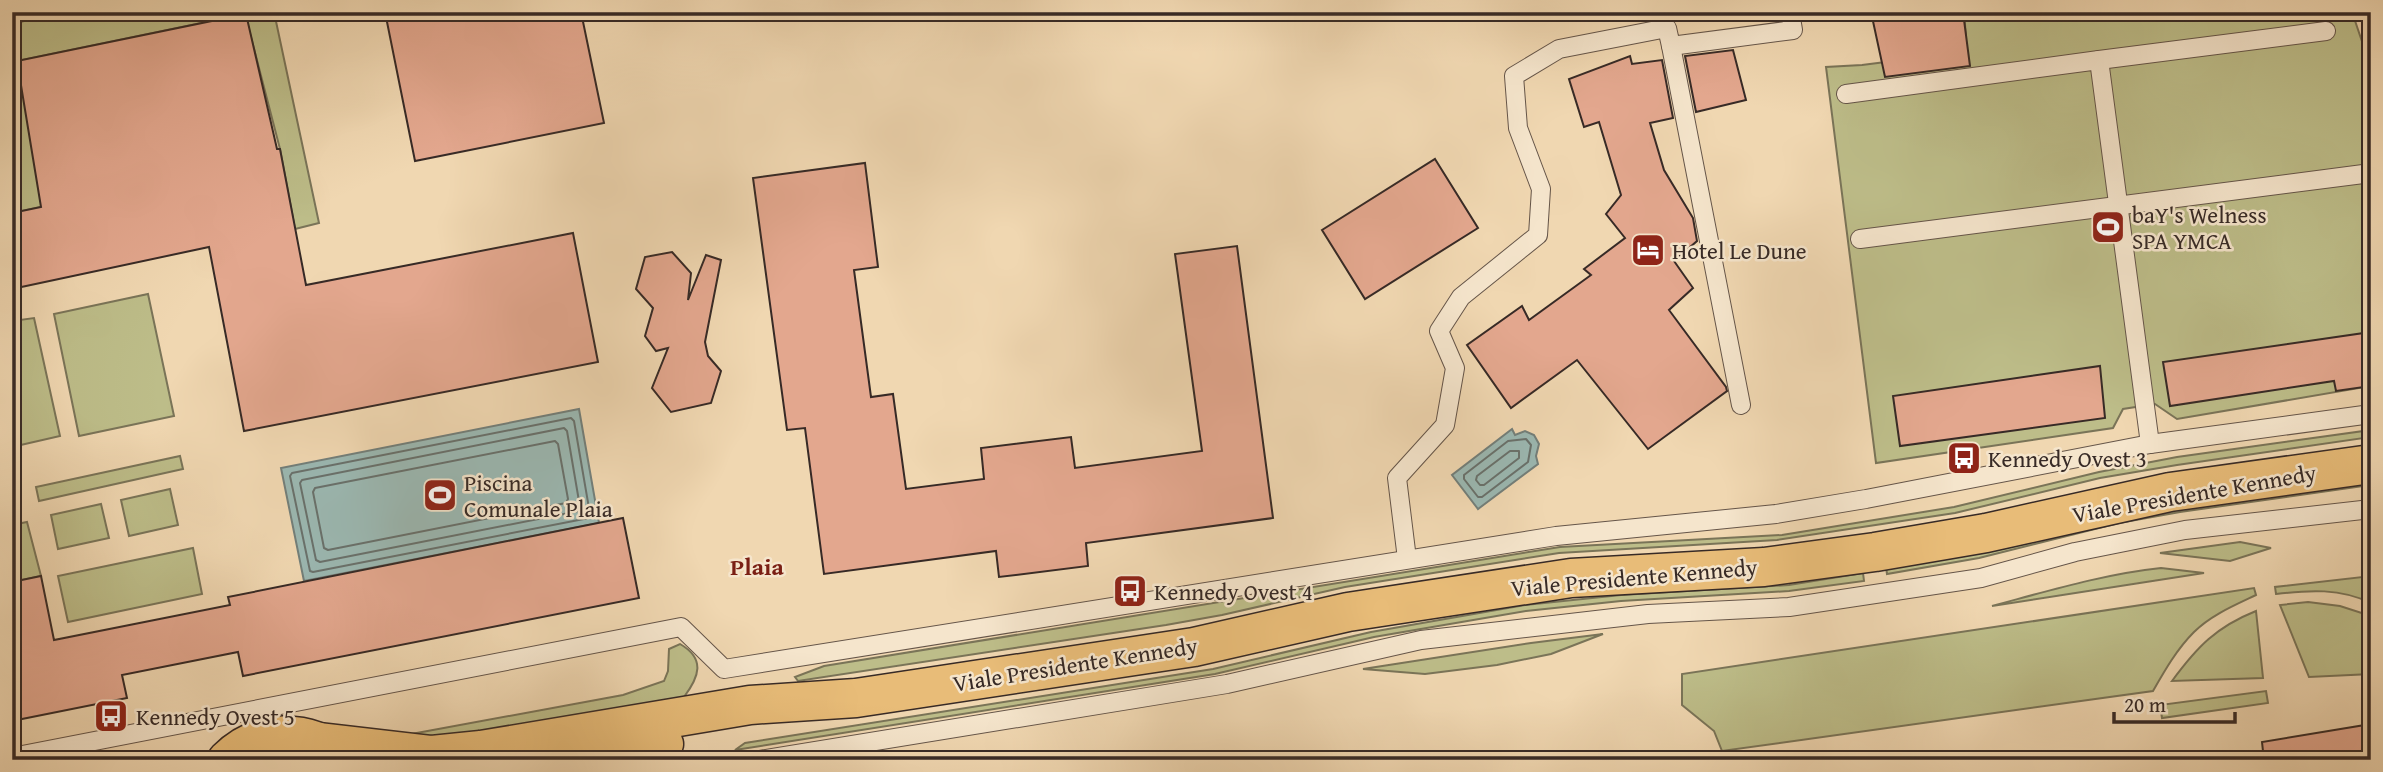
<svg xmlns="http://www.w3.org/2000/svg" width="2383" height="772" font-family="'Gentium Book Plus',serif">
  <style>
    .green { fill: #bdbd89; stroke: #7a7458; stroke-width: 2 }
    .water { fill: #9bb8b2; stroke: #737f7a; stroke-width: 2 }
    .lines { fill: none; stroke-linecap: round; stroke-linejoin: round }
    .shore { stroke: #69716c; stroke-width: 2 }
    .building { fill: #e3a78e; stroke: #372a26; stroke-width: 2 }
    .service-casing { stroke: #655549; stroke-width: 20 }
    .primary-casing { stroke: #372a26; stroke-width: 41 }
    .service { stroke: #f5e5cc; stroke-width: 18 }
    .primary { stroke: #e8bc78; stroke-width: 38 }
    .labels { text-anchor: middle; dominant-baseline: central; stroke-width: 5; stroke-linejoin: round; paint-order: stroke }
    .poi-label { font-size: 23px; fill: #372a26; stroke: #f5e5cc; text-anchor: start }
    .street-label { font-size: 23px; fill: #372a26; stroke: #f5e5cc }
    .neighbourhood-label { font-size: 24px; font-weight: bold; fill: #7a1f14; stroke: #f5e5cc }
  </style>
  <rect width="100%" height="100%" fill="#f0d7b1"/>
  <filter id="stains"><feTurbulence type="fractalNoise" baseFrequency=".00286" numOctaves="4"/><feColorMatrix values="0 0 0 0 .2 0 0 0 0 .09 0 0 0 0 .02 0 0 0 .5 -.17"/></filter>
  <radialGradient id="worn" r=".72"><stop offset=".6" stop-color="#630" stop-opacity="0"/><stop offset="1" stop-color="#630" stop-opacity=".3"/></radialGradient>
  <g class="green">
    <polygon points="50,12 274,12 319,223 295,229 280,149 245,14 17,61 50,205 12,213 12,25"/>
    <polygon points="1964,12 2352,12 2371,68 2371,386 2177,419 2155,404 2123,409 2113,428 1876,463 1826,67 1862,65 1925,57 1966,37"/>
    <polygon points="148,294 174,416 79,436 54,314"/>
    <polygon points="34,318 60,436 12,447 12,321"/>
    <polygon points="2371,430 2371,437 2177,465 2100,478 1955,513 1777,540 1559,553 1345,587 1222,615 1166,625 798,681 795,677 824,666 1560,547 1782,535 1954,507 2099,472 2177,457"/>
    <polygon points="180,456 183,469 39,501 36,487"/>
    <polygon points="2371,478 2371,485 2180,512 2119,523 1979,558 1887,574 1886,567 2119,516"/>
    <polygon points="170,489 178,525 129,536 121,500"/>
    <polygon points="101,504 109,538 58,549 51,515"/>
    <polygon points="27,522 41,576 12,582 12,525"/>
    <polygon points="2240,542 2271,548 2230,561 2160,553"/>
    <polygon points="193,548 202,594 68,622 58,576"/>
    <path d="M2161 568 2204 573 1992 606C2048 591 2104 574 2161 568Z"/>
    <polygon points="1863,573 1864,581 1789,591 1621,601 1526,611 1374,637 1215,674 735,750 745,743 1213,669 1371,632 1525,605 1621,595 1789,585"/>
    <path d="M2371 576V603C2340 588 2309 590 2276 594L2275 587Z"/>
    <path d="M2254 588 2256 595C2235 605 2211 615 2194 632 2177 649 2165 670 2153 691L1722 751 1714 731 1682 705V674Z"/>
    <polygon points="2308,602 2340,606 2371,616 2371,674 2309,677 2280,605"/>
    <path d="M2256 611 2263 678 2172 681C2197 647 2216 627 2256 611Z"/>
    <polygon points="1603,634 1551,654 1497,665 1425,674 1363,669 1531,643"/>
    <path d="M680 644C706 659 699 677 684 697L446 742 395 737 623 695 664 681 668 671 669 649Z"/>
    <polygon points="2266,691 2268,703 2162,718 2160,705"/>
  </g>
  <g class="water">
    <polygon points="579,409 599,523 304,581 281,468"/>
    <polygon points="1512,429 1515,435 1525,431 1534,435 1539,444 1536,456 1538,464 1478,509 1452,475"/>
  </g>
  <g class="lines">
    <g class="shore">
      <polygon points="571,418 574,421 590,514 589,518 313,572 310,571 290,476 292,473"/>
      <polygon points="564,428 567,431 580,507 579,511 320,562 316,560 300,483 302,480"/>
      <polygon points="1526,439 1531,445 1528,462 1482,497 1478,497 1464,479 1464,475 1508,441"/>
      <polygon points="555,441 558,444 568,499 566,503 328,550 324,548 313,492 315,488"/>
      <polygon points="1510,451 1519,451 1519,458 1484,485 1480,485 1476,480 1477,476"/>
    </g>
  </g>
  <g class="building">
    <polygon points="385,12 581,12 604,123 415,161"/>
    <polygon points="1871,12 1963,12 1970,66 1885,77"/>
    <polygon points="246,14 277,149 280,149 306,285 573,233 598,362 244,431 209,247 12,289 12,213 41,207 17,61"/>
    <polygon points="1733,50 1746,100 1696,112 1685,56"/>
    <polygon points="1630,56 1632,64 1662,60 1673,118 1650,123 1664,170 1693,218 1697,241 1674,261 1693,288 1669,310 1726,387 1727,391 1648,449 1577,360 1511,408 1467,345 1522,306 1529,320 1591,275 1584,269 1625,238 1606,214 1621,195 1599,122 1584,127 1569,79"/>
    <polygon points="1435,159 1478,228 1365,299 1322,230"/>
    <polygon points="865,163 878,267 854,270 871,397 893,394 906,489 984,479 981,448 1071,437 1075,468 1202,451 1175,254 1237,246 1273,518 1086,543 1088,566 999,577 996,551 824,574 805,428 787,430 753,178"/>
    <polygon points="672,252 691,273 688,300 706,255 721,260 705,342 708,356 721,371 711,403 671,412 652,388 668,348 656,351 645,336 653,308 636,289 645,257"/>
    <polygon points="2371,332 2371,386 2336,391 2334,381 2170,406 2163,362"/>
    <polygon points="2100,366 2105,418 1900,446 1893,396"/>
    <polygon points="623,518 639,598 243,676 238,652 122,675 127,698 12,721 12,582 41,576 54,640 230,605 228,597"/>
    <polygon points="2371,724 2371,760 2264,760 2262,742"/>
  </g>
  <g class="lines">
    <g class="service-casing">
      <g id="service">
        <polyline points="1671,46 1741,405"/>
        <polyline points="2099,60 2326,31"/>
        <polyline points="1846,94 2099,60 2150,444"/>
        <polyline points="1860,239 2371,173"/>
        <polyline points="1407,559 1397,478 1445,425 1455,368 1439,331 1461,297 1538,235 1541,189 1518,128 1514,76 1559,49 1667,28 1671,46 1793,30 1790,12"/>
        <polyline points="12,757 681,627 724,669 1556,536 1776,514 1866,499 2150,444 2371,414"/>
        <polyline points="759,760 1227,684 1421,640 1648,614 1789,607 1981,578 2075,552 2185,530 2371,509"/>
      </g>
    </g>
    <g class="primary-casing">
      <g id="primary">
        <polyline points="320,742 432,755 481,750 750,705 856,698 1194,647 1348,612 1571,578 1764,567 1875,552 1986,533 2170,492 2371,464"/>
        <path d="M227 760C259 728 307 728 341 756"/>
        <polyline points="596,760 664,744"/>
      </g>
    </g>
    <use href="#service" class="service"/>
    <use href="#primary" class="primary"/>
  </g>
  <defs>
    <g id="stadium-square" transform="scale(1.75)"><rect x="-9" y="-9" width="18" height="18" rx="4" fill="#8f2418" stroke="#f5e5cc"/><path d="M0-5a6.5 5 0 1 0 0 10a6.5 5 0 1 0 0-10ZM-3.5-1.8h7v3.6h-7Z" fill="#fff"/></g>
    <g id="hotel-square" transform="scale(1.75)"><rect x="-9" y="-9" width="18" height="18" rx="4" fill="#8f2418" stroke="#f5e5cc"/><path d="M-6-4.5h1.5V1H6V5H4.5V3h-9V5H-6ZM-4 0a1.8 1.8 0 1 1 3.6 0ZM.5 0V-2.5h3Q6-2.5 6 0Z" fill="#fff"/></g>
    <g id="bus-square" transform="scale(1.75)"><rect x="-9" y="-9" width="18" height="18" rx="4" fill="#8f2418" stroke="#f5e5cc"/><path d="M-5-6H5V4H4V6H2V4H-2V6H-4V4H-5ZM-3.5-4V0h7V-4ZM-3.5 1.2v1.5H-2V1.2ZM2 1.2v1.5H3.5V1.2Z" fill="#fff"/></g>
  </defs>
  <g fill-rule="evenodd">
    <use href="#stadium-square" x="2108" y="227"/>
    <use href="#hotel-square" x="1648" y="250"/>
    <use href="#bus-square" x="1964" y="458"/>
    <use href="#stadium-square" x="440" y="495"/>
    <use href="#bus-square" x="1130" y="591"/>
    <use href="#bus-square" x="111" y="716"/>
  </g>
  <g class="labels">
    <g class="poi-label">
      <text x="2132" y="214">baY's Welness<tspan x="2132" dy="26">SPA YMCA</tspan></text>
      <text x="1672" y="250">Hotel Le Dune</text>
      <text x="1988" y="458">Kennedy Ovest 3</text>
      <text x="464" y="482">Piscina<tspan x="464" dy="26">Comunale Plaia</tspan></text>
      <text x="1154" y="591">Kennedy Ovest 4</text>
      <text x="136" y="716">Kennedy Ovest 5</text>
    </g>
    <g class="street-label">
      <text transform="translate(2194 493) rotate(-10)">Viale Presidente Kennedy</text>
      <text transform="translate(1634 577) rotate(-5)">Viale Presidente Kennedy</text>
      <text transform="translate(1075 664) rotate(-9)">Viale Presidente Kennedy</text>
    </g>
    <g class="neighbourhood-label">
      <text x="757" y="566">Plaia</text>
    </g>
  </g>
  <rect width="2383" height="772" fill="none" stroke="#f0d7b1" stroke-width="42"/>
  <rect x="14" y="14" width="2355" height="744" fill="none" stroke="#372a26" stroke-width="3.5"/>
  <rect x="21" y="21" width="2341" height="730" fill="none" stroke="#372a26" stroke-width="2"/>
  <path d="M2114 712v10h121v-10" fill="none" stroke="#372a26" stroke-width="3.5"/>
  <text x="2124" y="712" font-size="21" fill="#372a26" stroke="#f5e5cc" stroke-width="5" paint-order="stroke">20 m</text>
  <rect width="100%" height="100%" filter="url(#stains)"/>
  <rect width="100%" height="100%" fill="url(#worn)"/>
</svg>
